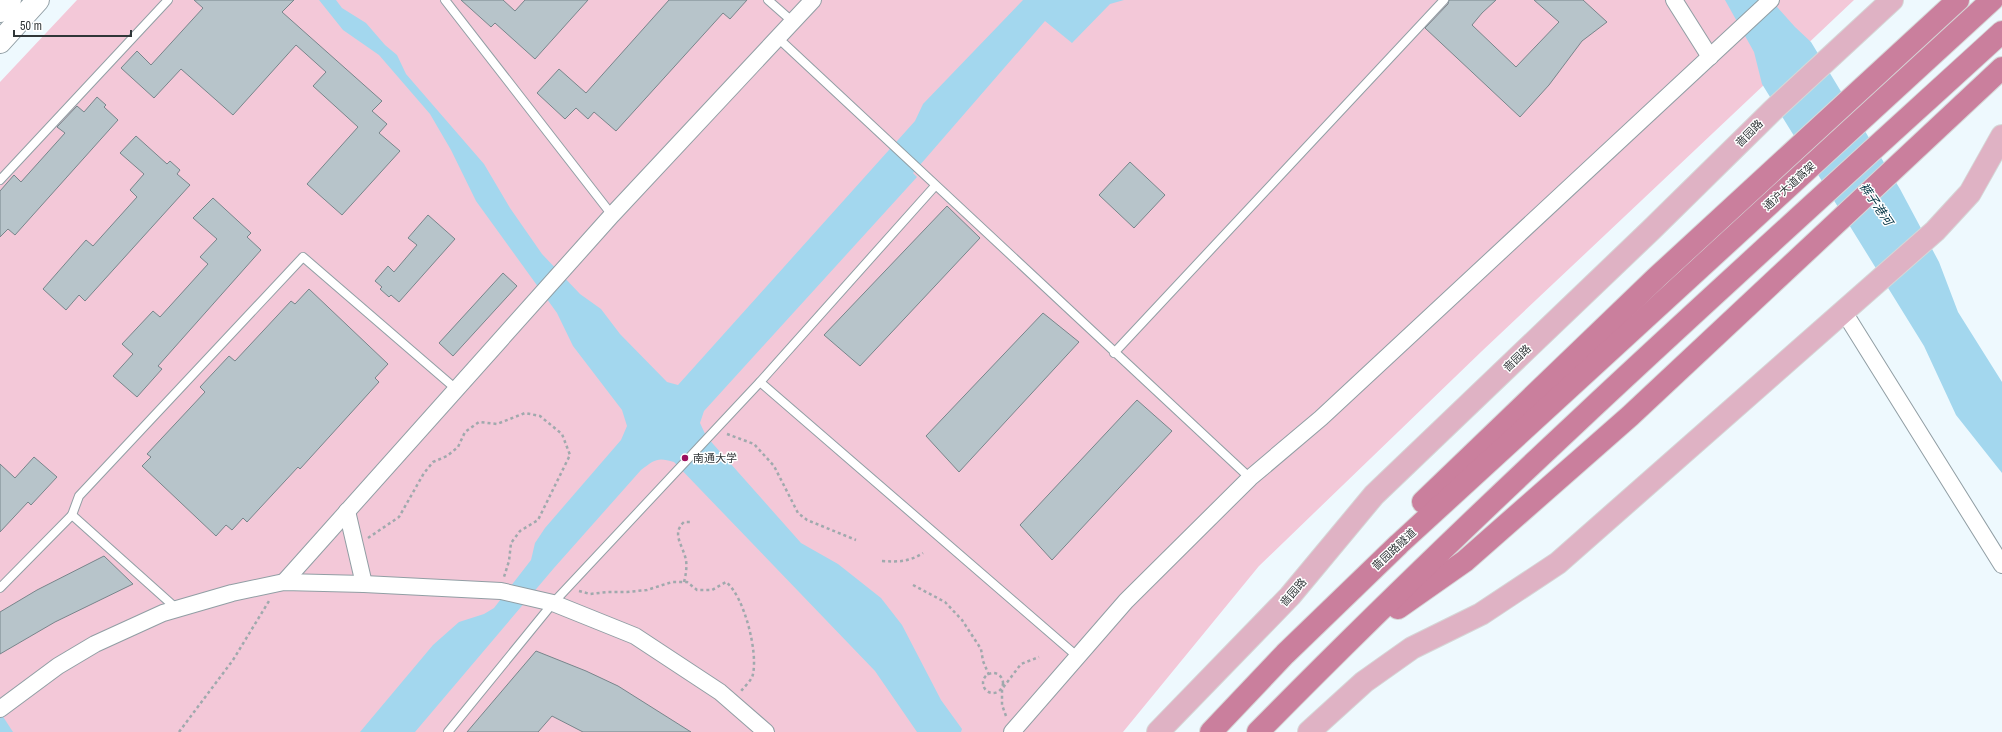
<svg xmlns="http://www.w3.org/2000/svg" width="2002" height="732" font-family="'Archivo Narrow','Noto Sans SC',sans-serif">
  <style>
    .green { fill: #f3c8d8 }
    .water { fill: #a3d7ee }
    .building { fill: #b7c4ca; stroke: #78858b }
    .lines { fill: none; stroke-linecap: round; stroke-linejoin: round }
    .lane-casing { stroke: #919ea4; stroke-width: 10 }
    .street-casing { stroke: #919ea4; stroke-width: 18 }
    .secondary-casing { stroke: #919ea4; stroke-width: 24 }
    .primary-casing { stroke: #d6d7d7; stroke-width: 24 }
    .highway-casing { stroke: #d6d7d7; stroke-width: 24 }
    .path { stroke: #a0a9ad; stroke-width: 2.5; stroke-dasharray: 3 3; stroke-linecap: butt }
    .lane { stroke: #fff; stroke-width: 8 }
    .street { stroke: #fff; stroke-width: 16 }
    .secondary { stroke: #fff; stroke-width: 22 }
    .primary { stroke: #dfb2c4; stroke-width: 22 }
    .highway { stroke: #ca7f9d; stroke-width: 22 }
    .poi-dot { fill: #9b0e5d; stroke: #fff; stroke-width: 1.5 }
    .labels { text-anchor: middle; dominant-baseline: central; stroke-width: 3; stroke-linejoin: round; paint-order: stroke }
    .street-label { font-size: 11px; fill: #303638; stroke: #fff }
    .poi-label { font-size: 11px; fill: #303638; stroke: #fff; text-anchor: start }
    .water-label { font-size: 12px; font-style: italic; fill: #013242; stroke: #fff }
  </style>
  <rect width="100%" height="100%" fill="#eef9fe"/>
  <polygon class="green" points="77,0 1854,0 1482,351 1259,566 1123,732 0,732 0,82"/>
  <g class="water">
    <path d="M319 0H336L342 8 366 23 385 45 397 55 406 74 484 164 510 208 542 254 580 294 601 309 620 334 667 382 678 385 915 121 923 104 1023 0H1124L1110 4 1072 43 1045 21 913 173 917 177 704 411 700 423 706 436 801 543 838 564 881 598 902 625 941 700 962 729 961 732H917L875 671 674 462C658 457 655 459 641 470L554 568 415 732H360L433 645 459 622 484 614 494 608 531 560 535 543 545 528 621 440 627 426 622 410 573 346 557 313 476 201 451 150 430 114 379 55 343 30Z"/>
    <polygon points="1725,0 1771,0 1795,27 1811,42 1900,189 1939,262 1958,312 2002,382 2002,473 1956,415 1924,346 1762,84 1754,52"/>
    <polygon points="0,712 13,732 0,732"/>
  </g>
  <g class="building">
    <polygon points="194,0 294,0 282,12 382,101 372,111 387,124 379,133 400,151 342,215 307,184 358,127 313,86 326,72 296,45 233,115 181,69 154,98 121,68 137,51 151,65 203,8"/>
    <polygon points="461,0 503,0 515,11 525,0 588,0 535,59 495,23 491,27"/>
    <polygon points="669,0 747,0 730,19 723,13 616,131 594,112 588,119 576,108 565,119 537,93 559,69 586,93"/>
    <polygon points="1449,0 1496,0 1482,13 1472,25 1516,67 1559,22 1534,0 1583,0 1607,22 1582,41 1549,85 1520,117 1425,28 1448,4"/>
    <polygon points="97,97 106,105 104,107 118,120 15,235 8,229 0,237 0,191 14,175 21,182 65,133 57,127 77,106 84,112"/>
    <polygon points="136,136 167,164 170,161 180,170 177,174 190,185 85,301 79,295 66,310 43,289 86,240 93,246 137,197 130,190 144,174 120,153"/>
    <polygon points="1130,162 1165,195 1134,228 1099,195"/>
    <polygon points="213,198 251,233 247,237 261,250 158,366 162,369 137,397 113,376 133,354 122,344 153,311 160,317 208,264 200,257 217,239 193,218"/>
    <polygon points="947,206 980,238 860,366 824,335"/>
    <polygon points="428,215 455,239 399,302 391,295 389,297 380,289 382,287 375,281 388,266 394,272 417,245 408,238"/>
    <polygon points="503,273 517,286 453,356 439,343"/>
    <polygon points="309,289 388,364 375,378 379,382 300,469 298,467 247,522 243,518 232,530 226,525 216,536 142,466 151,457 147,454 205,392 200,387 229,356 235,361 291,301 295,304"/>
    <polygon points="1043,313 1079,342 959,472 926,436"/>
    <polygon points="1137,400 1172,431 1052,560 1020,525"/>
    <polygon points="34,457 57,477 31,505 28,502 0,532 0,464 15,478"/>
    <polygon points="104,556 133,584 55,622 0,654 0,612 37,590"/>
    <polygon points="536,651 586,671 618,686 691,732 583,732 552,716 538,732 467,732"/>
  </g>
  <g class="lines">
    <g class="lane-casing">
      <g id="lane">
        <polyline points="445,0 612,215"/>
        <polyline points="768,0 793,22"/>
        <polyline points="778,38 1250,478"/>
        <polyline points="0,180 168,0"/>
        <polyline points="1114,353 1444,0"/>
        <polyline points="760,382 1078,657"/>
        <polyline points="72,515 79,496 303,257 456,389"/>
        <polyline points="0,588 72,515 177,609"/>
        <polyline points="448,732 553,603 760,382 935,186"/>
      </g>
    </g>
    <g class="street-casing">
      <g id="street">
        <polyline points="1674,0 1710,57"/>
        <polyline points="1844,312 2002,565"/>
        <polyline points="347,511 364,584"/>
        <polyline points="284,582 612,215 813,0"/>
        <polyline points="0,709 58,666 95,644 163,613 232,593 284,582 364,584 501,591 553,603 635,636 720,692 766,732"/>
        <polyline points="1012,732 1126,601 1250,478 1321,418 1771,0"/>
      </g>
    </g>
    <g class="secondary-casing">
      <g id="secondary">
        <polyline points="0,11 10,0"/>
        <polyline points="0,42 38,0"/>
      </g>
    </g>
    <g class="primary-casing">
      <g id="primary">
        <polyline points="1158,732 1290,596 1374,495 1651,230 1772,111 1892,0"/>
        <polyline points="1309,732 1364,682 1412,648 1481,614 1558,563 1935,231 1970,193 2002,136"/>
      </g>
    </g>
    <g class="highway-casing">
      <g id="highway">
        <polyline points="1423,502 1657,277 1958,0"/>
        <polyline points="1398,608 1465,561 1630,416 2002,68"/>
        <polyline points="1211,732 1285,654 1399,544 1992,0"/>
        <path d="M1258 732C1497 489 1751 261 2002 32"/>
      </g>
    </g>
    <g class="path">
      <polyline points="727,434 754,444 774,466 798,513 807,520 856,540"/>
      <polyline points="368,538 399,517 424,473 433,462 447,456 458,447 465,432 479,422 497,424 525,413 540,416 562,434 570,455 538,520 520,531 511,543 509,561 504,577"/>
      <path d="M882 561C898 562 909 562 923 553"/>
      <path d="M684 582C686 574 687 567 686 560 683 545 671 534 684 522H691"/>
      <polyline points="913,585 945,602 962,620 981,649 983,661 989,675"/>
      <path d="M579 591 590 594 608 592H627L647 590 672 582H687L697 590H712L726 582C744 596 758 651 753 674 752 680 745 686 741 691"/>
      <circle cx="993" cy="683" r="10"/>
      <polyline points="1006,716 1002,705 1002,689 1021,664 1039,657"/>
      <polyline points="179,732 233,660 269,601"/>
    </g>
    <use href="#lane" class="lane"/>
    <use href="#street" class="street"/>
    <use href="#secondary" class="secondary"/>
    <use href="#primary" class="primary"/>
    <use href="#highway" class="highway"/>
  </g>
  <circle class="poi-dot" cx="685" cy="458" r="4"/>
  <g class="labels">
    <g class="street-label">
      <text transform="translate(1749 133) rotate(-45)">啬园路</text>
      <text transform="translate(1789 186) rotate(-42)">通沪大道高架</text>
      <text transform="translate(1517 358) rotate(-44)">啬园路</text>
      <text transform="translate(1394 549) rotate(-43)">啬园路隧道</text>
      <text transform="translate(1293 592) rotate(-49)">啬园路</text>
    </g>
    <g class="poi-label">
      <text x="693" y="458">南通大学</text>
    </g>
    <g class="water-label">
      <text transform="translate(1876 204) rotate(56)">裤子港河</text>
    </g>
  </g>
  <path d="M14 30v6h117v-6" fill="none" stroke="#303638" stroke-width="2"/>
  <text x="20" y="30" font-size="12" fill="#303638" stroke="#ffffff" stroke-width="3" paint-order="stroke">50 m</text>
</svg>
